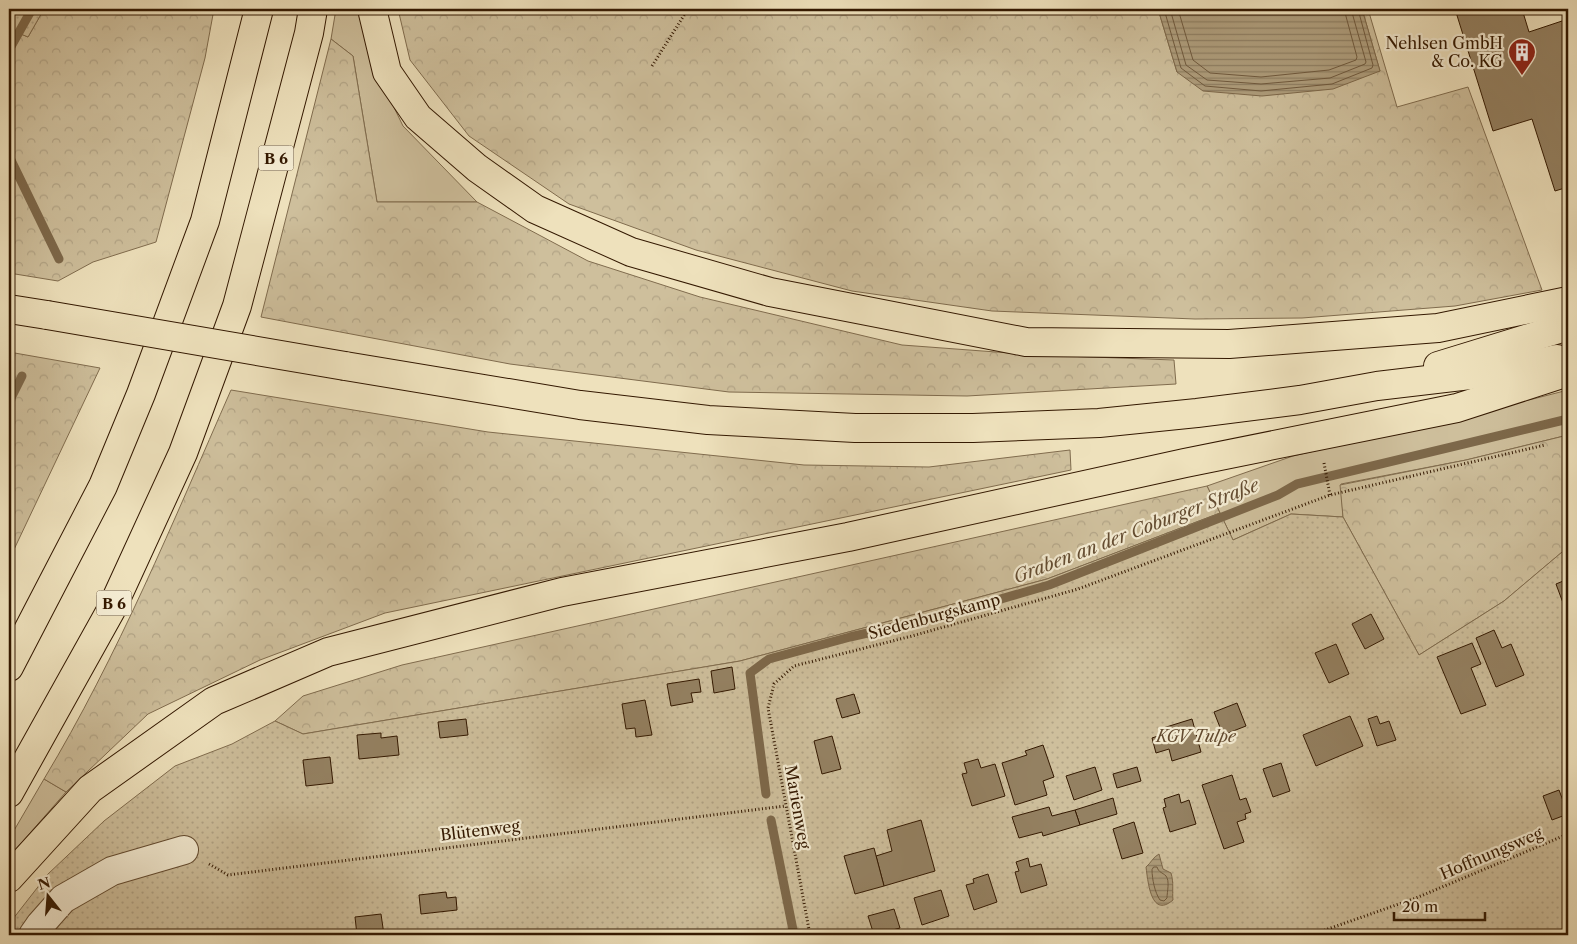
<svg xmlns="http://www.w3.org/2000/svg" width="1577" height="944" font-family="'Libre Caslon Text',serif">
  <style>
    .grass { fill: #cebf9c; stroke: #806c4e }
    .forest { fill: url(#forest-crowns); stroke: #806c4e }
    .garden { fill: url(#garden-dots); stroke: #806c4e }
    .water { fill: url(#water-rules); stroke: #7d684a }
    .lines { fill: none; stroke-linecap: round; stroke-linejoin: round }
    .shore { stroke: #705a3e; stroke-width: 1 }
    .stream { stroke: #7d684a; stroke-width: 9 }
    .building { fill: #948162; stroke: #331800 }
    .minor-casing { stroke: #624a2f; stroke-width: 30 }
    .highway-casing { stroke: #331800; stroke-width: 30 }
    .path { stroke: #331800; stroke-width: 3; stroke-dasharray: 1 2.5; stroke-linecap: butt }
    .minor { stroke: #f4ecd3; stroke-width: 28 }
    .highway { stroke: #eee1bc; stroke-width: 28 }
    .highway-bridge-casing { stroke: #331800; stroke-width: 30; stroke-linecap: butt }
    .highway-bridge { stroke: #eee1bc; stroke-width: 28 }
    .labels { text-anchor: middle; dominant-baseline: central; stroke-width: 4.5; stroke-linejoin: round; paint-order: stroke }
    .shield { fill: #f4ecd3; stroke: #6d583f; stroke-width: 1 }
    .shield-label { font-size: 15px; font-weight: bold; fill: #331800 }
    .poi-label { font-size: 16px; fill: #331800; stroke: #f4ecd3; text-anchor: end }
    .street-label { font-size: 16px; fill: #331800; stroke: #f4ecd3 }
    .park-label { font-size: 16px; font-style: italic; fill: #624a2f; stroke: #f4ecd3 }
    .water-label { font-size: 18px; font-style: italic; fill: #644d32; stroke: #f4ecd3 }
  </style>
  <defs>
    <pattern id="forest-crowns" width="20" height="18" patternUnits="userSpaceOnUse" patternTransform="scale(1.25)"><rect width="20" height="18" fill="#cebf9c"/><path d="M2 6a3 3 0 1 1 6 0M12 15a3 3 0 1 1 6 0" fill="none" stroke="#b1a385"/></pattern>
    <pattern id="garden-dots" width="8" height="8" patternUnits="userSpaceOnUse" patternTransform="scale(1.25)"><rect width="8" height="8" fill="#cebf9c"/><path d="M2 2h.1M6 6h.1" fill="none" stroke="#b1a385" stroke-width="1.8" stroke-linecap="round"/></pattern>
    <pattern id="water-rules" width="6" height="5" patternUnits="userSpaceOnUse" patternTransform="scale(1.25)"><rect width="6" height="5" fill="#ae9d7c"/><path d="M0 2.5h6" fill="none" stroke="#8e7f63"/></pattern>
  </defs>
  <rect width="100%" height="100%" fill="#eee1bc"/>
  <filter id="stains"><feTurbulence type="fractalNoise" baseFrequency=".004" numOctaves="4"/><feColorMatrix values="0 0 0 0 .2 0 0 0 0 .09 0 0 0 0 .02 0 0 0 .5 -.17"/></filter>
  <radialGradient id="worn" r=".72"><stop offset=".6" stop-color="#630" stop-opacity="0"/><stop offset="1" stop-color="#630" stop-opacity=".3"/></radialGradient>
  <g class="grass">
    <polygon points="336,9 358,9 372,62 403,126 477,202 377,202 353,56 331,39"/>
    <polygon points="1568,390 1568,435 1466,460 1341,484 1343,517 1291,514 1233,540 1207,486 1293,456 1490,410"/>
    <polygon points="44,779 66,792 9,857 9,839"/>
  </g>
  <g class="forest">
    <polygon points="44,9 214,9 205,58 156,242 93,262 58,281 9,273 9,29 28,37"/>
    <polygon points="398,9 1158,9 1177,72 1380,71 1362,9 1368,9 1397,107 1468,87 1542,290 1455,306 1302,318 1195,319 992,311 852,291 696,250 569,204 469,136 410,60"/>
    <polygon points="331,39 353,56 377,202 477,202 588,261 700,297 902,345 1036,355 1174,360 1176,384 967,396 729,392 510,364 261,317"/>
    <polygon points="9,352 100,368 9,560"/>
    <path d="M231 390 488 432 804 465 929 467 1070 450 1071 470 385 613 260 660 148 714 66 792 44 779C118 656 173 522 231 390Z"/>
    <polygon points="1568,435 1568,547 1504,601 1419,655 1343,517 1340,485 1466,460"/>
    <polygon points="1207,486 1220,513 1047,579 740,661 303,734 275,721 303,696 402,665"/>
  </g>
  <g class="garden">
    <polygon points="9,9 44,9 28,37 9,29"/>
    <polygon points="1220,513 1233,540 1291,514 1343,517 1419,655 1504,601 1568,547 1568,935 9,935 9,924 48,874 104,821 175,766 232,744 275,721 303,734 740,661 1047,579"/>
  </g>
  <g class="water">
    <polygon points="1158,9 1362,9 1380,71 1333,89 1262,96 1203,91 1177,72"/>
    <path d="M1159 854 1163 869 1171 873C1174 883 1172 891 1173 900 1151 919 1148 882 1146 867 1151 863 1153 857 1159 854Z"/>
  </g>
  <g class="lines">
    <g class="shore">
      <polyline points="1164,9 1181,68 1205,86 1261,91 1332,84 1372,68 1373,65 1358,9"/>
      <polyline points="1170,9 1186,65 1207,80 1261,84 1330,78 1365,64 1366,62 1351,9"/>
      <polyline points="1178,9 1193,60 1210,73 1261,77 1329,70 1356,60 1357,57 1344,9"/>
      <path d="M1154 867H1157C1159 873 1162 872 1166 876 1170 881 1167 892 1167 898L1164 901 1160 900C1155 893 1152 879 1152 870Z"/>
    </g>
    <g class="stream">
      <polyline points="9,50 32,9"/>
      <polyline points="9,156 59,259"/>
      <polyline points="9,402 22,376"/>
      <polyline points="766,794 750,673 769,659 850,637 942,616 1049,585 1278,495 1297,484 1568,419"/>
      <polyline points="771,820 794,935"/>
    </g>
  </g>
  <g class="building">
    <polygon points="1455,9 1522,9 1529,32 1568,19 1568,187 1555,191 1532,119 1493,131"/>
    <polygon points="1568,579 1568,601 1563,603 1556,584"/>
    <polygon points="1371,614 1384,639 1365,649 1352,624"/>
    <polygon points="1494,630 1502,648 1511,644 1524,675 1496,687 1476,638"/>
    <polygon points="1472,643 1481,664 1471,668 1486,705 1461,714 1437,657"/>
    <polygon points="1336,644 1349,674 1329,683 1315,653"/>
    <polygon points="732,667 735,689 714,693 711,671"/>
    <polygon points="699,679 701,692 691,693 693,702 671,706 667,684"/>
    <polygon points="854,694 860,713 842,718 836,699"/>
    <polygon points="645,700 652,735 636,737 635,728 626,729 622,704"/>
    <polygon points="1237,703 1246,726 1223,735 1214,712"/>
    <polygon points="1350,716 1363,746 1316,766 1303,735"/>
    <polygon points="1377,716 1380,724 1389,721 1396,740 1377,746 1368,719"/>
    <polygon points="466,719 468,735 440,738 438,722"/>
    <polygon points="1192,719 1201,752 1172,761 1169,749 1156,753 1152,738 1164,734 1163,728"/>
    <polygon points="381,733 381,738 397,736 399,755 359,759 357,735"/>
    <polygon points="832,736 841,769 822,774 814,741"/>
    <polygon points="1043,745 1054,777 1043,781 1047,795 1015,805 1002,763 1027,755 1025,751"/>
    <polygon points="330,757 333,783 306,786 303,760"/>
    <polygon points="978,759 981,768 995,764 1005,796 972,806 962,774 967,773 964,763"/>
    <polygon points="1281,763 1290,791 1273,797 1263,769"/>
    <polygon points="1095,767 1102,790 1074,800 1066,776"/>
    <polygon points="1137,767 1141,781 1117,788 1113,774"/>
    <polygon points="1232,775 1240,800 1246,798 1251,812 1245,814 1246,819 1237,822 1244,842 1224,849 1202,785"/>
    <polygon points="1559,790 1568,814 1552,820 1543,796"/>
    <polygon points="1179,794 1181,803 1189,800 1196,824 1170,832 1163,808 1166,807 1164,799"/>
    <polygon points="1113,798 1117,814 1080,825 1075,810"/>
    <polygon points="1049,807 1052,816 1075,810 1080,825 1043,836 1042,832 1019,838 1012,817"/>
    <polygon points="921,820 935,871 884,886 876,856 892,851 887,830"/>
    <polygon points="1134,822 1143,853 1122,859 1113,829"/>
    <polygon points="874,848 884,886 855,894 844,856"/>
    <polygon points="1028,858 1030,867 1041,864 1047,885 1021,893 1015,872 1019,871 1016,862"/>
    <polygon points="988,874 997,902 974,910 966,885 974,883 973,879"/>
    <polygon points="941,890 949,916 922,925 914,898"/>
    <polygon points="446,892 447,898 456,897 457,910 421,914 419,895"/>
    <polygon points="894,909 900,928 874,935 868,916"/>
    <polygon points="381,914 384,935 357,935 355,917"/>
  </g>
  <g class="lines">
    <g class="minor-casing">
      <polyline id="minor" points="33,935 40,925 63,899 112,871 184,850"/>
    </g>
    <g class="highway-casing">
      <g id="highway">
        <polyline points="372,9 387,72 418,117 477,168 535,209 631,252 770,292 1026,342 1229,344 1438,328 1568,301"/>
        <polyline points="9,309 47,315"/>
        <polyline points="345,366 580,405 708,420 855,428 973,428 1099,423 1197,413 1300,400 1377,386 1504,371 1557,359"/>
        <polyline points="1438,366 1568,326"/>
        <polyline points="9,667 103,486 141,394 205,221 259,9"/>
        <polyline points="9,793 111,610 183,453 237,306 309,33 313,9"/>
        <polyline points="9,878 90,789 214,701 328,652 562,592 848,537 1185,463 1457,408 1568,372"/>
      </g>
    </g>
    <g class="path">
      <polyline points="652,66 688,9"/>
      <polyline points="1324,463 1330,495"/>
      <polyline points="209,864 228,875 785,806"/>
      <polyline points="810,935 768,708 774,684 794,666 912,636 1078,589 1330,495 1545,445"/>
      <polyline points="1311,935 1416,898 1568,834"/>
    </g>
    <use href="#minor" class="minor"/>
    <use href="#highway" class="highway"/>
    <g class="highway-bridge-casing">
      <polyline id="highway-bridge" points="47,315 345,366"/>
    </g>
    <use href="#highway-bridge" class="highway-bridge"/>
  </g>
  <defs>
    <g id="building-pin" transform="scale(1.4375)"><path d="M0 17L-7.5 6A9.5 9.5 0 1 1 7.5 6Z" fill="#8f2418" stroke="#f4ecd3"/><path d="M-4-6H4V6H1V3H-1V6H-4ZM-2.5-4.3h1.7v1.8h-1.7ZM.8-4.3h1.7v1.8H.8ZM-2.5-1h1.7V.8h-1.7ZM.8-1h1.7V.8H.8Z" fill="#fff"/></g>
  </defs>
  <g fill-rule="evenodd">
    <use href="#building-pin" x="1522" y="52"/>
  </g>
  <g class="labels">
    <g class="shield">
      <rect x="258.5" y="145.5" width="35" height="25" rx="4"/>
      <rect x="96.5" y="590.5" width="35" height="25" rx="4"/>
    </g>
    <g class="shield-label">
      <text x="276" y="158">B 6</text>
      <text x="114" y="603">B 6</text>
    </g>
    <g class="poi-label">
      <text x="1503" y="43">Nehlsen GmbH<tspan x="1503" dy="18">&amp; Co. KG</tspan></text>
    </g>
    <g class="street-label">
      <text transform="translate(934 616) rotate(-15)">Siedenburgskamp</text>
      <text transform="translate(798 807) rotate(80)">Marienweg</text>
      <text transform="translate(480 830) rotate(-7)">Blütenweg</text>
      <text transform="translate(1491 853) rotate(-23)">Hoffnungsweg</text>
    </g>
    <g class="park-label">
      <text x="1196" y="736">KGV Tulpe</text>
    </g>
    <g class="water-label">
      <text transform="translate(1136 531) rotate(-21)">Graben an der Coburger Straße</text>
    </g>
  </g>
  <rect width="1577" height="944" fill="none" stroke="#eee1bc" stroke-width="30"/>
  <rect x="10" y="10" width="1557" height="924" fill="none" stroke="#331800" stroke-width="2.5"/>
  <rect x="15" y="15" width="1547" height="914" fill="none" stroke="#331800"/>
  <g transform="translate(48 896) rotate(343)" stroke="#f4ecd3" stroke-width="4" paint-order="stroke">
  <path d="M0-4L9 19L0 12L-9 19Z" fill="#331800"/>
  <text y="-8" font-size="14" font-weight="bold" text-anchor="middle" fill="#331800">N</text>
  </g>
  <path d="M1394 912v8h91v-8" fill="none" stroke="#331800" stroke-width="2.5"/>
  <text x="1402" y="912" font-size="15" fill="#331800" stroke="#f4ecd3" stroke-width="4" paint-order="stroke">20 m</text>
  <rect width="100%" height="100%" filter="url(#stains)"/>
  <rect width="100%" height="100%" fill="url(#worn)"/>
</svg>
